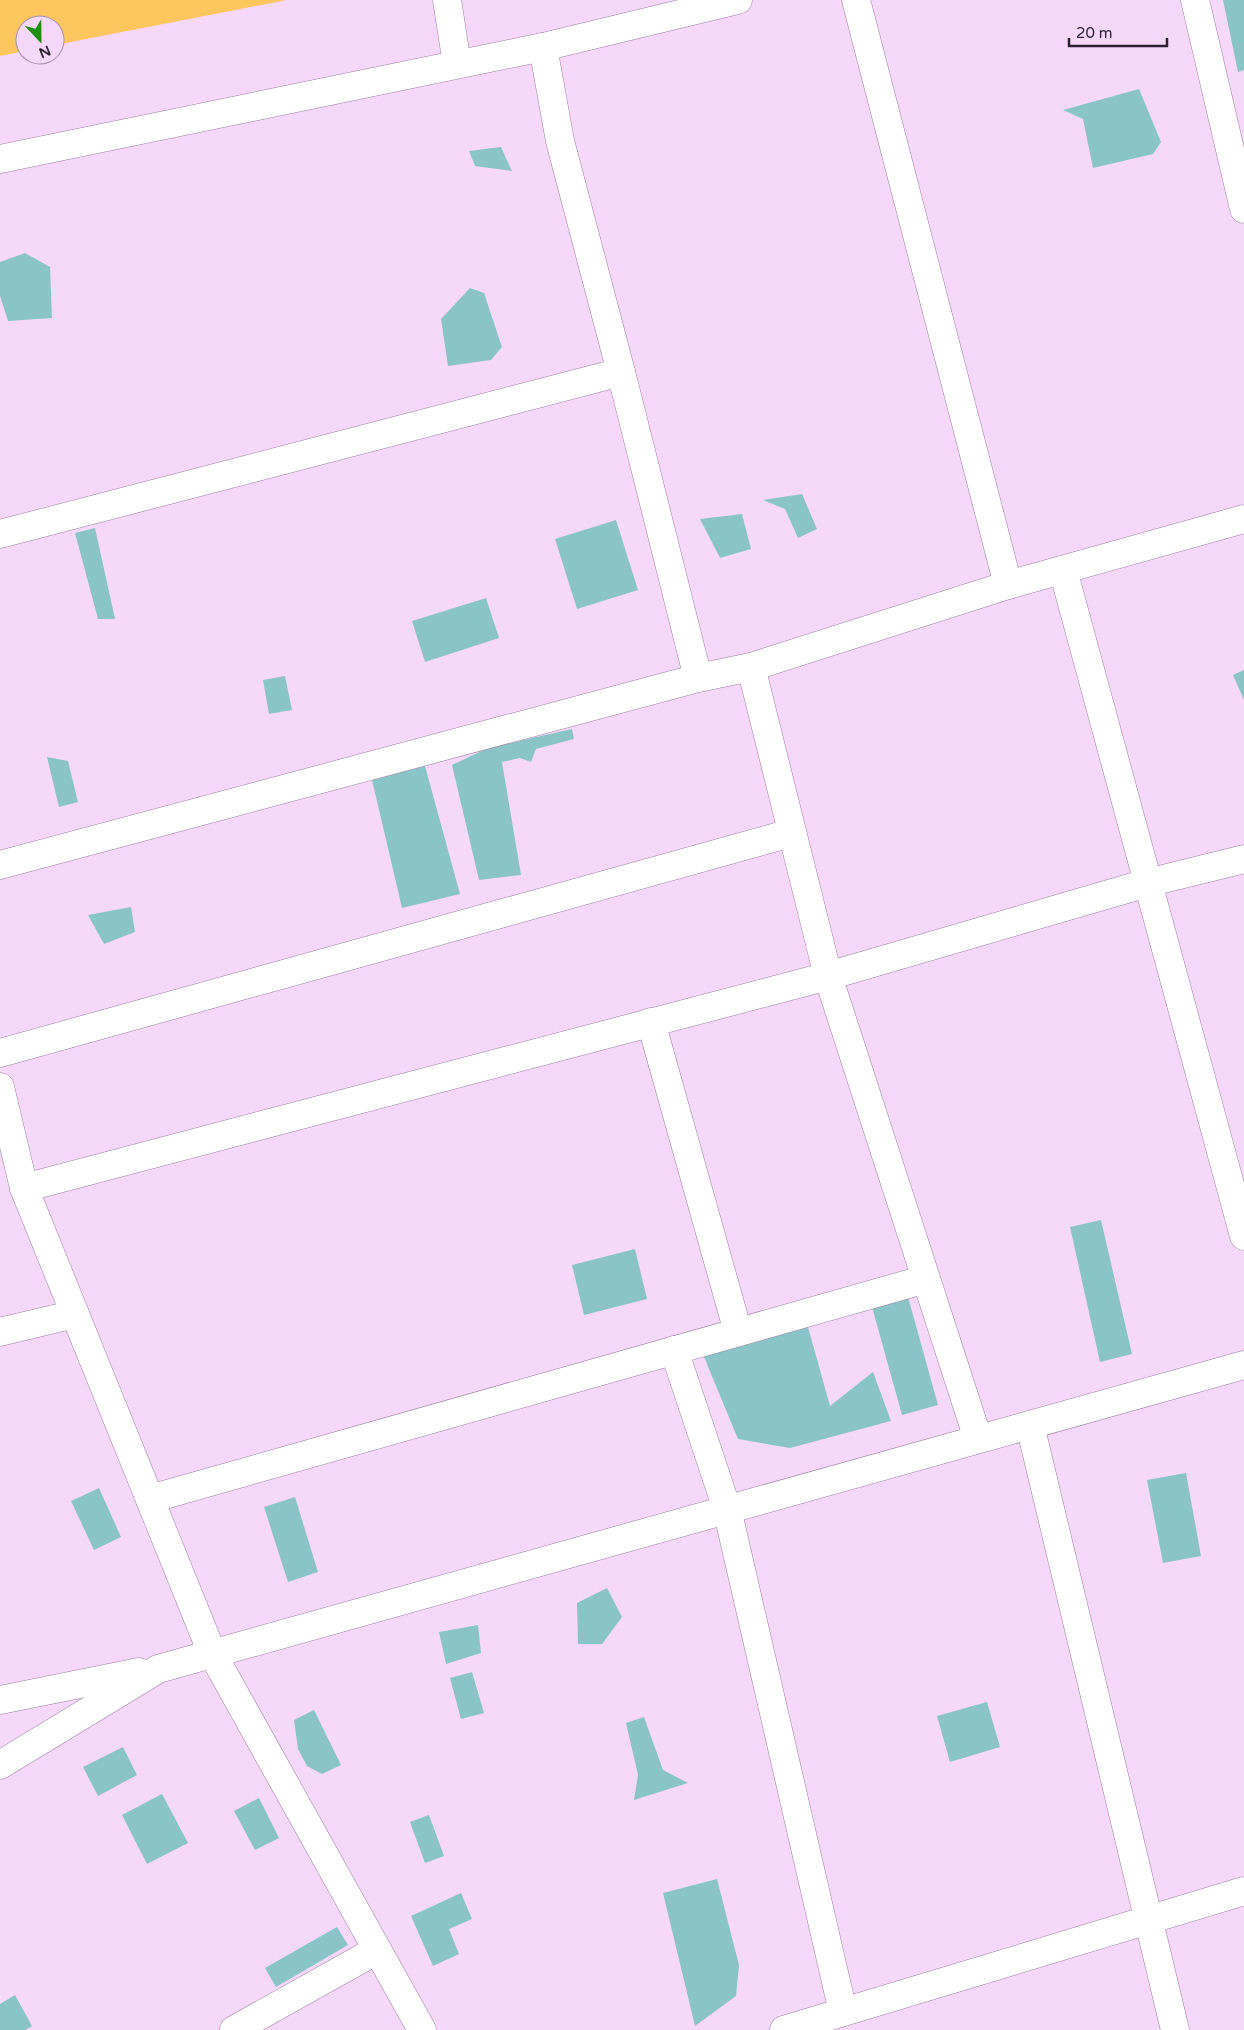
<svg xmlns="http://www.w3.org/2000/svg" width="1244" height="2030" font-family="'Varela Round',sans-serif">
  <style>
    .green { fill: #fcc65f }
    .building { fill: #8bc4c8 }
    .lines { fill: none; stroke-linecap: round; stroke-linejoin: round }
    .minor-casing { stroke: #9a7d9e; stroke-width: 29 }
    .minor { stroke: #fff; stroke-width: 28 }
  </style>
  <rect width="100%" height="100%" fill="#f7d8fd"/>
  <polygon class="green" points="0,0 287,0 55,45 55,25 25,25 25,51 0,56"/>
  <g class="building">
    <polygon points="1223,0 1244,0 1244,70 1238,72"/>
    <polygon points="1139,89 1161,142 1153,154 1093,168 1083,119 1063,110"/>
    <polygon points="501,147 512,171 475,166 469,151"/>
    <polygon points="25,253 50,267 52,318 8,321 0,296 0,262"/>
    <polygon points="470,288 484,293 502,347 491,360 448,366 441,319"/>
    <polygon points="802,494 817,529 798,538 785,509 763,500"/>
    <polygon points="742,514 751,549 720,558 700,519"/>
    <polygon points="616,520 638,590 577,609 555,539"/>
    <polygon points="95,528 115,619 98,619 75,533"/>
    <polygon points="486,598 499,638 425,662 412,621"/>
    <polygon points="1244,670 1244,700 1233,675"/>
    <polygon points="285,676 292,710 269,714 263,680"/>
    <polygon points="572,729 574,739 536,749 531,762 520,758 502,762 521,875 479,880 452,765 488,748"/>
    <polygon points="47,757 68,761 78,802 59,807"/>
    <polygon points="425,766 460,894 402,908 372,780"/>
    <polygon points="131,907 135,932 104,944 88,915"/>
    <polygon points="1101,1220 1132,1354 1100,1362 1070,1227"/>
    <polygon points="635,1249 647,1299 584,1315 572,1265"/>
    <polygon points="908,1297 938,1405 902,1415 872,1307"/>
    <polygon points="808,1327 830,1406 873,1372 891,1421 790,1448 738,1439 704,1357 756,1336"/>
    <polygon points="1186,1473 1201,1556 1163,1563 1147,1480"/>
    <polygon points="99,1488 121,1537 94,1550 71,1501"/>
    <polygon points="295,1497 318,1572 288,1582 264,1507"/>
    <polygon points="607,1588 622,1617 602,1644 578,1644 577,1603"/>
    <polygon points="478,1625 481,1653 446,1664 439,1632"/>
    <polygon points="472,1672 484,1713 461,1719 450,1678"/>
    <polygon points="987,1702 1000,1747 950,1762 937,1716"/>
    <polygon points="314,1710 341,1765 322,1774 307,1766 298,1749 294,1720"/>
    <polygon points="644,1717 663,1770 688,1783 634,1800 638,1775 626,1723"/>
    <polygon points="123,1747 137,1775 98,1796 83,1767"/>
    <polygon points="162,1794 188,1843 147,1864 122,1815"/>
    <polygon points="259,1798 279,1838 255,1850 234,1811"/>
    <polygon points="429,1815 444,1856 425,1863 410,1822"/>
    <polygon points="717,1879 739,1965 736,1996 695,2026 663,1893"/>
    <polygon points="461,1893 472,1919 449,1929 459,1954 433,1966 411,1916"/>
    <polygon points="337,1927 348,1945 276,1987 265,1968"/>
    <polygon points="15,1995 32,2026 25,2030 0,2030 0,2004"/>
  </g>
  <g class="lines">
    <g class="minor-casing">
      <g id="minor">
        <polyline points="447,0 457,64"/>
        <polyline points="856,0 1008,585"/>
        <polyline points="1195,0 1244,209"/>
        <polyline points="543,47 560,141 621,372"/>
        <polyline points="0,159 543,47 738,0"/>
        <polyline points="0,534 621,372 698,678"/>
        <polyline points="1063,570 1244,1236"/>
        <polyline points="751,667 828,976 978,1439"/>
        <polyline points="0,865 698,678 751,667 1008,585 1244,519"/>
        <polyline points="651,1022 738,1332"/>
        <polyline points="0,1053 791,833"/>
        <polyline points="0,1087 24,1188 212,1653 422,2030"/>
        <polyline points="24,1188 828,976 1147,883 1244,859"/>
        <polyline points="0,1332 75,1314"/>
        <polyline points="674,1350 727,1509 843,2012"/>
        <polyline points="1030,1425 1175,2030"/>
        <polyline points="150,1499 926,1279"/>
        <polyline points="0,1700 139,1672"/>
        <polyline points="0,1765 158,1669 1244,1365"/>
        <polyline points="234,2030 377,1950"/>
        <polyline points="784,2030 1244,1891"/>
      </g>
    </g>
    <use href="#minor" class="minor"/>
  </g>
  <g transform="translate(40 40) rotate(158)"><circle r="24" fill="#f7d8fd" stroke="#a78fab"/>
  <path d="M0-4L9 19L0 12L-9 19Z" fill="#218d0f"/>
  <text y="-8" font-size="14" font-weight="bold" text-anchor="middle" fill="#2e2230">N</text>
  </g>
  <path d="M1069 38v8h98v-8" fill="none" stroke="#2e2230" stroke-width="2.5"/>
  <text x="1076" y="38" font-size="15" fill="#2e2230" stroke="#f7d8fd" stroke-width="4" paint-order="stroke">20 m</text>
</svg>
